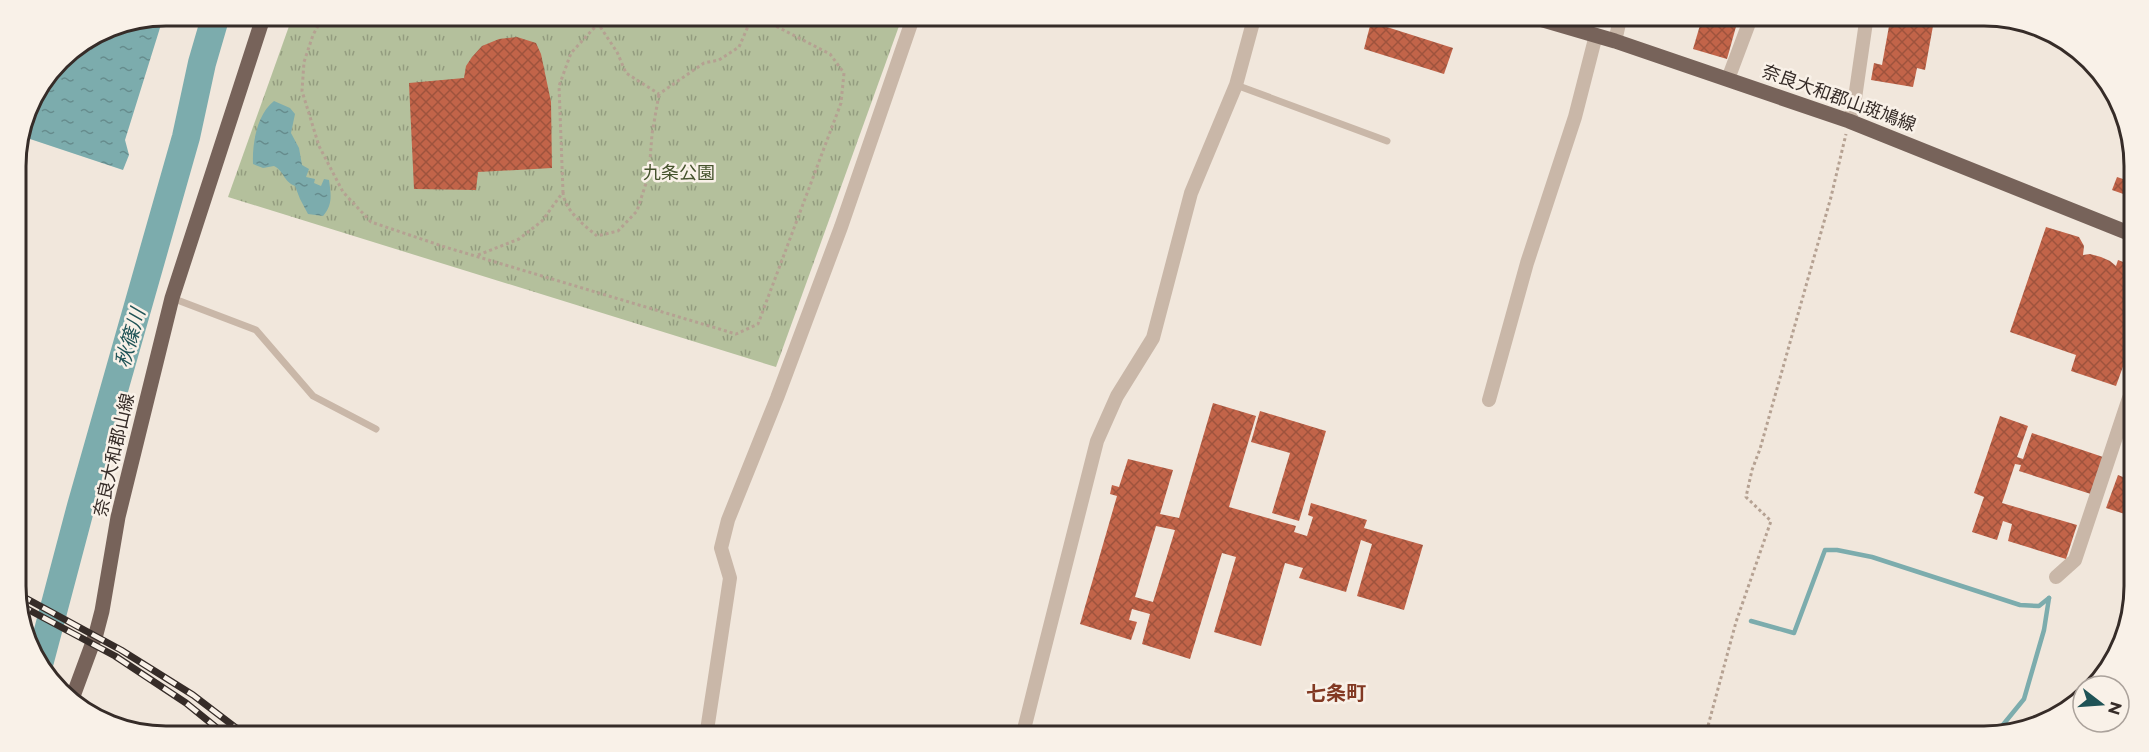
<svg xmlns="http://www.w3.org/2000/svg" width="2149" height="752" font-family="Montserrat,'Noto Sans JP',sans-serif">
  <style>
    .park { fill: url(#park-tufts) }
    .water { fill: url(#water-ripples) }
    .lines { fill: none; stroke-linecap: round; stroke-linejoin: round }
    .stream { stroke: #7cacad; stroke-width: 4.5 }
    .river { stroke: #7cacad; stroke-width: 28 }
    .building { fill: url(#building-cross-hatch); fill-rule: evenodd }
    .path { stroke: #b5a192; stroke-width: 3; stroke-dasharray: 3 3; stroke-linecap: butt }
    .service { stroke: #c9b7a8; stroke-width: 7 }
    .minor { stroke: #c9b7a8; stroke-width: 14 }
    .primary { stroke: #77635a; stroke-width: 15 }
    .rail-casing { stroke: #362c28; stroke-width: 7 }
    .rail { stroke: #f9f1e8; stroke-width: 4.5; stroke-dasharray: 14; stroke-linecap: butt }
    .labels { text-anchor: middle; dominant-baseline: central; stroke-width: 5; stroke-linejoin: round; paint-order: stroke }
    .street-label { font-size: 18px; fill: #362c28; stroke: #f9f1e8 }
    .park-label { font-size: 18px; fill: #46532d; stroke: #f9f1e8 }
    .water-label { font-size: 20px; font-style: italic; fill: #1f5356; stroke: #f9f1e8 }
    .neighbourhood-label { font-size: 20px; font-weight: bold; fill: #823923; stroke: #f9f1e8 }
    .rim { fill: none; stroke: #362c28; stroke-width: 3 }
  </style>
  <defs>
    <pattern id="park-tufts" width="24" height="20" patternUnits="userSpaceOnUse" patternTransform="scale(1.5)"><rect width="24" height="20" fill="#b4c09c"/><path d="M3 7l-1-3M5 7V3M7 7l1-3M15 17l-1-3M17 17v-4M19 17l1-3" fill="none" stroke="#939c7f"/></pattern>
    <pattern id="water-ripples" width="26" height="14" patternUnits="userSpaceOnUse" patternTransform="scale(1.5)"><rect width="26" height="14" fill="#7cacad"/><path d="M2 4q2-2 4 0t4 0M15 11q2-2 4 0t4 0" fill="none" stroke="#668c8d"/></pattern>
    <pattern id="building-cross-hatch" width="8" height="8" patternUnits="userSpaceOnUse" patternTransform="scale(1.5)"><rect width="8" height="8" fill="#c26449"/><path d="M0 0l8 8M0 8l8-8" fill="none" stroke="#9e533d"/></pattern>
  </defs>
  <rect width="100%" height="100%" fill="#f1e7dc"/>
  <polygon class="park" points="293,15 903,15 776,367 228,197"/>
  <g class="water">
    <polygon points="164,15 125,140 129,155 123,170 21,136 31,99 66,53 108,26"/>
    <path d="M274 101 290 108 295 114 291 133 299 148 302 165 309 169 306 177 315 179 314 183 321 186 324 179 329 180C331 194 333 205 323 216L308 214 300 199 295 186C283 181 284 171 274 166L263 168 253 164C252 144 257 114 274 101Z"/>
  </g>
  <g class="lines">
    <g class="stream">
      <polyline points="1751,621 1794,633 1825,550 1837,550 1872,557 2020,605 2039,606 2049,598"/>
      <polyline points="1993,737 2024,699 2044,630 2049,598"/>
    </g>
    <polyline class="river" points="40,661 81,506 186,137 202,63 216,15"/>
  </g>
  <g class="building">
    <polygon points="1628,15 1652,15 1649,26 1627,20"/>
    <polygon points="1703,15 1711,15 1737,23 1727,59 1693,49"/>
    <polygon points="1891,15 1935,15 1925,70 1917,68 1913,87 1871,80 1874,63 1882,65"/>
    <polygon points="1371,22 1453,48 1444,74 1364,49"/>
    <polygon points="517,37 536,43 541,54 551,102 552,168 478,172 476,190 414,189 409,83 464,78 466,66 472,57 482,46 499,39"/>
    <polygon points="2117,177 2132,182 2132,197 2112,190"/>
    <polygon points="2046,227 2079,237 2084,246 2083,255 2090,254 2101,257 2110,261 2116,266 2118,260 2131,265 2130,347 2116,386 2071,371 2076,355 2010,332"/>
    <path d="M1213 403 1256 416 1229 507 1296 526 1294 532 1307 536 1313 517 1308 515 1311 503 1367 520 1364 528 1423 545 1404 610 1357 596 1372 544 1361 540 1346 592 1299 578 1303 568 1285 563 1261 646 1214 632 1236 557 1222 553 1190 659 1142 644 1150 614 1132 609 1129 620 1137 622 1131 640 1080 624 1117 496 1110 494 1112 485 1119 487 1128 459 1173 470 1160 514 1179 518ZM1156 526 1175 530 1153 602 1135 597Z"/>
    <polygon points="1260,411 1326,431 1299,521 1272,513 1290,453 1251,442"/>
    <polygon points="2000,416 2028,426 2017,457 2023,459 2032,433 2106,458 2094,495 2019,471 2021,465 2015,464 2002,503 2077,525 2066,559 2008,541 2012,524 2003,521 1997,540 1972,532 1984,497 1974,493"/>
    <polygon points="2118,475 2128,479 2128,515 2106,508"/>
    <polygon points="2126,610 2126,634 2123,639 2117,637"/>
  </g>
  <g class="lines">
    <g class="path">
      <polyline points="324,15 313,35 304,62 302,91 319,146 343,192 371,222 445,247 736,334 758,324 841,103 844,73 830,54 766,21 742,15"/>
      <polyline points="597,22 617,52 626,73 659,94 704,63 719,60 739,47 752,17"/>
      <path d="M563 192C564 210 584 225 597 236L618 231 637 211 649 174 652 134 659 94"/>
      <polyline points="478,255 519,239 542,221 563,192 559,86 571,53 595,27 601,15"/>
      <polyline points="1705,737 1736,622 1771,521 1746,497 1752,470 1760,449 1831,197 1846,134"/>
    </g>
    <g class="service">
      <polyline points="1236,85 1387,141"/>
      <polyline points="172,298 256,330 313,396 376,429"/>
    </g>
    <g class="minor">
      <polyline points="1615,41 1621,15"/>
      <polyline points="1728,79 1752,15"/>
      <polyline points="1849,121 1854,105 1867,15"/>
      <polyline points="1489,400 1527,263 1575,117 1596,35"/>
      <polyline points="2056,577 2075,560 2129,398"/>
      <polyline points="706,737 730,578 721,548 728,520 777,398 841,227 914,15"/>
      <polyline points="1022,737 1097,441 1117,396 1153,338 1191,193 1236,85 1255,15"/>
    </g>
    <g class="primary">
      <polyline points="1526,15 1615,41 1849,121 2131,234"/>
      <polyline points="72,699 96,634 102,611 118,517 172,298 264,15"/>
    </g>
    <g class="rail-casing">
      <g id="rail">
        <polyline points="18,594 121,650 193,695 248,737"/>
        <polyline points="18,604 115,656 186,703 228,737"/>
      </g>
    </g>
    <use href="#rail" class="rail"/>
  </g>
  <g class="labels">
    <g class="street-label">
      <text transform="translate(1839 98) rotate(20)">奈良大和郡山斑鳩線</text>
      <text transform="translate(114 455) rotate(-77)">奈良大和郡山線</text>
    </g>
    <g class="park-label">
      <text x="679" y="173">九条公園</text>
    </g>
    <g class="water-label">
      <text transform="translate(130 338) rotate(-74)">秋篠川</text>
    </g>
    <g class="neighbourhood-label">
      <text x="1336" y="693">七条町</text>
    </g>
  </g>
  <path d="M0 0H2149V752H0ZM166 26H1984A140 140 0 0 1 2124 166V586A140 140 0 0 1 1984 726H166A140 140 0 0 1 26 586V166A140 140 0 0 1 166 26Z" fill="#f9f1e8" fill-rule="evenodd"/>
  <path class="rim" d="M166 26H1984A140 140 0 0 1 2124 166V586A140 140 0 0 1 1984 726H166A140 140 0 0 1 26 586V166A140 140 0 0 1 166 26Z"/>
  <g transform="translate(2101 704) rotate(107)"><circle r="28" fill="#f9f1e8" stroke="#aba29b" stroke-width="1.5"/>
  <path d="M0-4.5L10 22L0 15L-10 22Z" fill="#1f5356"/>
  <text y="-9" font-size="16" font-weight="bold" text-anchor="middle" fill="#362c28">N</text>
  </g>
</svg>
